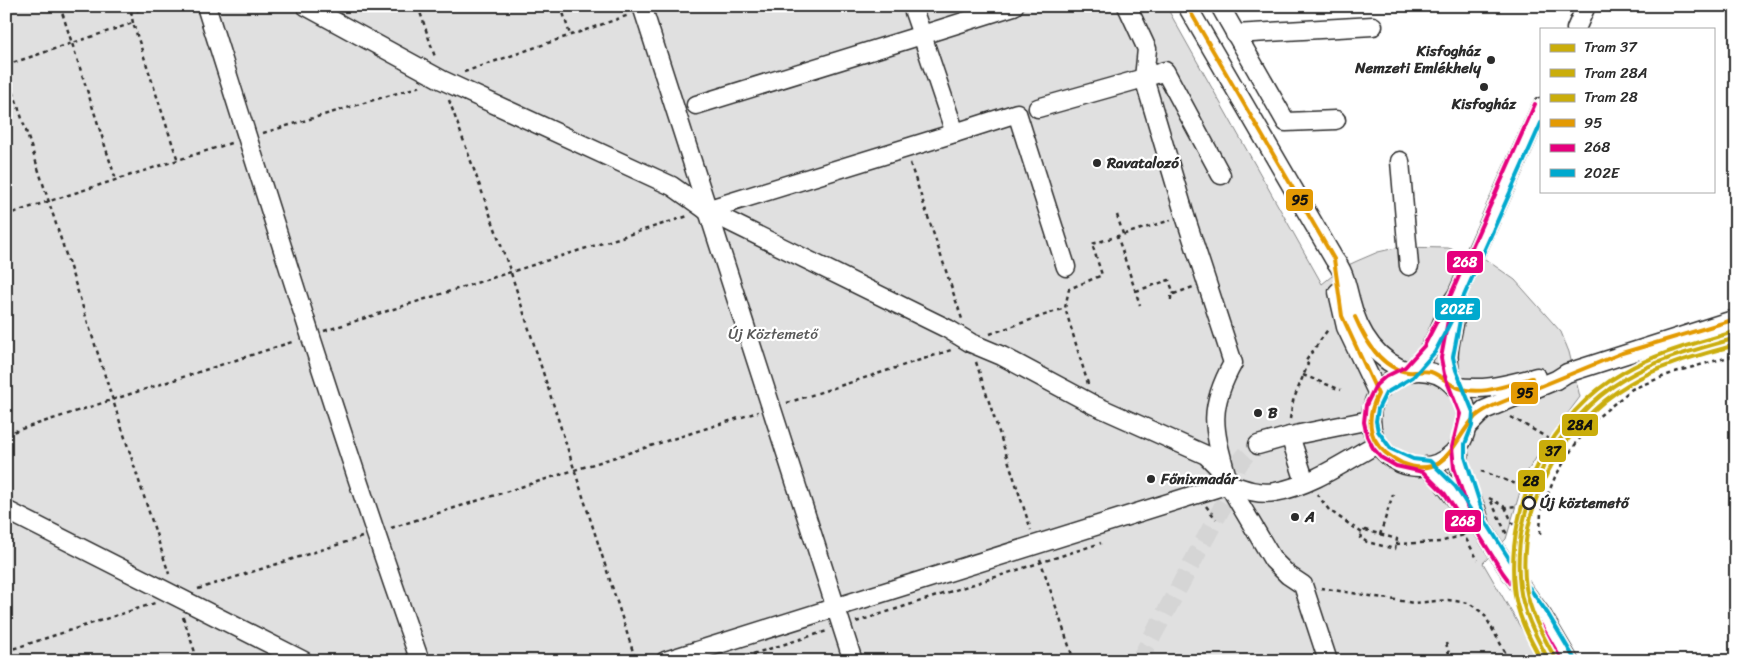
<svg xmlns="http://www.w3.org/2000/svg" width="1742" height="667" font-family="Sriracha,sans-serif">
  <style>
    .green { fill: #e0e0e0; stroke: #868686 }
    .lines { fill: none; stroke-linecap: round; stroke-linejoin: round }
    .minor-tunnel { stroke: #d5d5d5; stroke-width: 18; stroke-dasharray: 18 9; stroke-linecap: butt }
    .minor-casing { stroke: #2b2b2b; stroke-width: 21 }
    .path { stroke: #2b2b2b; stroke-width: 2.5; stroke-dasharray: 4 4; stroke-linecap: butt }
    .minor { stroke: #fff; stroke-width: 18 }
    .bus-1-casing { stroke: #fff; stroke-width: 8 }
    .bus-2-casing { stroke: #fff; stroke-width: 8 }
    .bus-3-casing { stroke: #fff; stroke-width: 8 }
    .bus-1 { stroke: #e39a04; stroke-width: 4 }
    .bus-2 { stroke: #e5007d; stroke-width: 4 }
    .bus-3 { stroke: #00a9ce; stroke-width: 4 }
    .tram-1-casing { stroke: #fff; stroke-width: 8 }
    .tram-2-casing { stroke: #fff; stroke-width: 8 }
    .tram-3-casing { stroke: #fff; stroke-width: 8 }
    .tram-1 { stroke: #caad0b; stroke-width: 4 }
    .tram-2 { stroke: #caad0b; stroke-width: 4 }
    .tram-3 { stroke: #caad0b; stroke-width: 4 }
    .poi-dot { fill: #2b2b2b; stroke: #fff; stroke-width: 2 }
    .stop-dot { fill: #fff; stroke: #2b2b2b; stroke-width: 2.5 }
    .labels { text-anchor: middle; dominant-baseline: central; stroke-width: 4.5; stroke-linejoin: round; paint-order: stroke }
    .poi-label { font-size: 15px; font-weight: bold; fill: #2b2b2b; stroke: #fff; text-anchor: start }
    .park-label { font-size: 15px; fill: #585858; stroke: #fff }
    .stop-label { font-size: 15px; font-weight: bold; fill: #2b2b2b; stroke: #fff; text-anchor: start }
    .line-badge { stroke: #fff; stroke-width: 2 }
    .badge-label { font-size: 14px; text-anchor: middle; font-weight: bold; fill: #fff }
    .pale-badge-label { font-size: 14px; text-anchor: middle; font-weight: bold; fill: #111 }
  </style>
  <rect width="100%" height="100%" fill="#fff"/>
  <filter id="ink" filterUnits="userSpaceOnUse"><feTurbulence type="fractalNoise" baseFrequency=".02" numOctaves="2"/><feDisplacementMap in="SourceGraphic" scale="10" xChannelSelector="R" yChannelSelector="G"/><feConvolveMatrix kernelMatrix="1 2 1 2 8 2 1 2 1" color-interpolation-filters="sRGB"/></filter>
  <g filter="url(#ink)">
    <polygon class="green" points="6,6 1166,6 1322,284 1342,268 1357,261 1378,252 1400,247 1448,248 1485,259 1515,280 1561,332 1569,352 1580,397 1547,441 1525,475 1506,539 1483,563 1540,661 6,661"/>
    <g class="lines">
      <path class="minor-tunnel" d="M1139 661 1225 502C1230 480 1238 456 1258 445"/>
      <g class="minor-casing">
        <g id="minor">
          <path d="M206 6C275 225 343 444 420 661"/>
          <polyline points="306,6 442,80 672,186 706,210 948,329 971,343 1002,356 1094,405 1206,455 1218,467 1273,560 1288,575 1303,585 1328,661"/>
          <polyline points="642,6 853,661"/>
          <polyline points="912,6 922,35 1014,6"/>
          <polyline points="1127,6 1147,49 1144,78 1165,71 1221,175"/>
          <path d="M1187 6 1334 259C1344 271 1346 284 1350 299 1358 332 1375 360 1409 372"/>
          <polyline points="1220,6 1286,122 1336,120"/>
          <polyline points="1576,29 1586,6"/>
          <polyline points="1235,34 1373,26"/>
          <polyline points="696,105 922,35 955,133 1017,113 1066,267"/>
          <path d="M1038 108 1144 78 1185 216 1233 363C1208 408 1213 427 1226 474"/>
          <polyline points="1400,161 1409,266"/>
          <polyline points="706,210 955,133"/>
          <polyline points="1338,292 1346,327 1378,394"/>
          <circle cx="1419" cy="419" r="48"/>
          <path d="M1409 372C1416 364 1425 357 1430 348 1441 331 1444 312 1457 295L1541 107"/>
          <path d="M1454 386C1484 392 1508 384 1537 377"/>
          <path d="M1454 386C1442 350 1453 341 1457 306"/>
          <polyline points="1466,428 1484,410 1556,380 1567,373 1736,319"/>
          <polyline points="1290,436 1305,482"/>
          <polyline points="1258,445 1290,436 1370,420"/>
          <polyline points="1458,446 1461,475 1476,509 1481,526 1508,569 1543,617 1569,661"/>
          <polyline points="1426,466 1441,480 1471,519"/>
          <polyline points="6,510 304,661"/>
          <path d="M665 661 1229 484C1243 489 1259 495 1275 492 1311 486 1346 461 1377 444"/>
        </g>
      </g>
      <g class="path">
        <polyline points="60,6 116,180"/>
        <polyline points="418,6 435,57"/>
        <polyline points="561,6 570,35"/>
        <polyline points="133,23 131,13 151,6"/>
        <polyline points="6,65 133,23 178,161"/>
        <polyline points="6,69 169,574"/>
        <polyline points="464,72 629,15"/>
        <polyline points="449,100 511,273 636,661"/>
        <polyline points="263,133 421,86"/>
        <polyline points="910,163 962,319"/>
        <polyline points="6,215 234,142"/>
        <polyline points="1117,215 1123,234"/>
        <polyline points="1117,235 1140,305"/>
        <polyline points="1136,291 1169,280 1174,294"/>
        <polyline points="1171,300 1171,295 1193,287"/>
        <polyline points="324,331 688,216"/>
        <polyline points="990,334 1065,308"/>
        <polyline points="976,362 1031,530"/>
        <polyline points="1303,375 1341,390"/>
        <polyline points="1088,384 1065,308 1069,289 1102,275 1092,244 1171,220"/>
        <polyline points="787,403 951,350"/>
        <polyline points="1511,417 1553,441"/>
        <polyline points="1290,419 1293,401 1308,364 1305,362 1329,328"/>
        <polyline points="6,434 295,341"/>
        <polyline points="1481,471 1527,488"/>
        <polyline points="1317,494 1329,510 1362,533"/>
        <path d="M1489 498 1505 507 1520 506C1540 449 1575 403 1627 372"/>
        <polyline points="1491,501 1508,537"/>
        <polyline points="1206,506 1216,519"/>
        <polyline points="1505,507 1514,526"/>
        <polyline points="391,528 758,412"/>
        <polygon points="1365,530 1397,539 1395,549 1367,542 1360,538"/>
        <polyline points="1462,532 1478,560"/>
        <polyline points="1540,534 1541,511 1555,477 1572,449 1592,422 1632,389 1675,372 1736,355"/>
        <polyline points="1380,535 1393,494"/>
        <polyline points="1396,544 1440,542 1464,535"/>
        <polyline points="1040,559 1074,661"/>
        <polyline points="1321,588 1414,603 1448,600 1469,603 1484,614 1510,661"/>
        <polyline points="198,589 362,537"/>
        <polyline points="183,617 198,661"/>
        <polyline points="856,622 1101,543"/>
        <polyline points="1446,643 1451,661"/>
        <polyline points="6,651 155,603"/>
        <polyline points="1393,658 1394,661"/>
        <polyline points="730,661 827,631"/>
      </g>
      <use href="#minor" class="minor"/>
      <g class="bus-1-casing">
        <g id="bus-1">
          <path d="M1187 6 1334 259 1342 316 1378 394C1371 408 1367 423 1374 438 1380 450 1391 458 1402 463 1447 481 1453 440 1475 417 1481 412 1488 408 1495 405L1622 353 1736 319"/>
          <path d="M1355 317C1365 340 1381 369 1408 372 1416 373 1423 370 1431 372 1440 375 1446 382 1454 386 1478 398 1508 385 1532 378"/>
        </g>
      </g>
      <g class="bus-2-casing">
        <g id="bus-2">
          <polyline points="1535,104 1452,292 1424,346 1405,367 1385,377 1376,385 1366,405 1364,422 1367,436 1373,448 1382,458 1396,466 1423,472 1445,494 1462,520 1476,530 1503,573 1538,620 1562,661"/>
          <polyline points="1451,304 1441,358 1444,374 1460,414 1452,447 1454,468 1473,523"/>
        </g>
      </g>
      <g class="bus-3-casing">
        <g id="bus-3">
          <polyline points="1541,123 1463,298 1435,352 1413,377 1386,393 1378,409 1376,421 1378,431 1391,449 1413,459 1430,461 1455,486 1472,512 1486,522 1513,565 1548,614 1574,658"/>
          <polyline points="1463,304 1453,357 1456,370 1473,412 1472,426 1465,444 1465,457 1485,519"/>
        </g>
      </g>
      <use href="#bus-1" class="bus-1"/>
      <use href="#bus-2" class="bus-2"/>
      <use href="#bus-3" class="bus-3"/>
      <g class="tram-1-casing">
        <path id="tram-1" d="M1549 661C1537 638 1523 613 1520 587 1510 506 1556 419 1626 378 1659 358 1699 349 1736 338"/>
      </g>
      <g class="tram-2-casing">
        <path id="tram-2" d="M1555 658C1543 636 1530 613 1526 588 1515 509 1562 423 1629 384 1661 364 1700 355 1736 345"/>
      </g>
      <g class="tram-3-casing">
        <path id="tram-3" d="M1542 661C1529 638 1516 613 1514 587 1506 504 1551 413 1624 372 1658 352 1697 343 1734 332"/>
      </g>
      <use href="#tram-1" class="tram-1"/>
      <use href="#tram-2" class="tram-2"/>
      <use href="#tram-3" class="tram-3"/>
    </g>
  </g>
  <g class="poi-dot">
    <circle cx="1491" cy="60" r="5"/>
    <circle cx="1484" cy="87" r="5"/>
    <circle cx="1097" cy="163" r="5"/>
    <circle cx="1258" cy="413" r="5"/>
    <circle cx="1151" cy="479" r="5"/>
    <circle cx="1295" cy="517" r="5"/>
  </g>
  <circle class="stop-dot" cx="1529" cy="503" r="6"/>
  <g class="labels">
    <g class="poi-label">
      <text x="1481" y="51" text-anchor="end">Kisfogház<tspan x="1481" dy="17">Nemzeti Emlékhely</tspan></text>
      <text x="1484" y="104" text-anchor="middle">Kisfogház</text>
      <text x="1107" y="163">Ravatalozó</text>
      <text x="1268" y="413">B</text>
      <text x="1161" y="479">Főnixmadár</text>
      <text x="1305" y="517">A</text>
    </g>
    <g class="park-label">
      <text x="773" y="334">Új Köztemető</text>
    </g>
    <g class="stop-label">
      <text x="1540" y="503">Új köztemető</text>
    </g>
  </g>
  <g class="line-badge">
    <rect x="1285" y="188" width="29" height="24" rx="5" fill="#e39a04"/>
    <rect x="1446" y="250" width="38" height="24" rx="5" fill="#e5007d"/>
    <rect x="1434" y="297" width="47" height="24" rx="5" fill="#00a9ce"/>
    <rect x="1510" y="381" width="29" height="24" rx="5" fill="#e39a04"/>
    <rect x="1561" y="413" width="38" height="24" rx="5" fill="#caad0b"/>
    <rect x="1538" y="439" width="29" height="24" rx="5" fill="#caad0b"/>
    <rect x="1517" y="469" width="29" height="24" rx="5" fill="#caad0b"/>
    <rect x="1444" y="509" width="38" height="24" rx="5" fill="#e5007d"/>
  </g>
  <g class="badge-label">
    <text x="1465" y="267">268</text>
    <text x="1457" y="314">202E</text>
    <text x="1463" y="526">268</text>
  </g>
  <g class="pale-badge-label">
    <text x="1300" y="205">95</text>
    <text x="1525" y="398">95</text>
    <text x="1580" y="430">28A</text>
    <text x="1553" y="456">37</text>
    <text x="1531" y="486">28</text>
  </g>
  <rect width="1742" height="667" fill="none" stroke="#fff" stroke-width="25"/>
  <rect x="12" y="12" width="1717" height="642" fill="none" stroke="#2b2b2b" stroke-width="2" filter="url(#ink)"/>
  <rect x="1540" y="28" width="175" height="165" fill="#ffffff" stroke="#aaaaaa"/>
  <rect x="1550" y="44" width="25" height="8" fill="#caad0b" stroke="#aaaaaa"/>
  <text x="1584" y="52" font-size="15" fill="#2b2b2b">Tram 37</text>
  <rect x="1550" y="69" width="25" height="8" fill="#caad0b" stroke="#aaaaaa"/>
  <text x="1584" y="78" font-size="15" fill="#2b2b2b">Tram 28A</text>
  <rect x="1550" y="94" width="25" height="8" fill="#caad0b" stroke="#aaaaaa"/>
  <text x="1584" y="102" font-size="15" fill="#2b2b2b">Tram 28</text>
  <rect x="1550" y="119" width="25" height="8" fill="#e39a04" stroke="#aaaaaa"/>
  <text x="1584" y="128" font-size="15" fill="#2b2b2b">95</text>
  <rect x="1550" y="144" width="25" height="8" fill="#e5007d" stroke="#aaaaaa"/>
  <text x="1584" y="152" font-size="15" fill="#2b2b2b">268</text>
  <rect x="1550" y="169" width="25" height="8" fill="#00a9ce" stroke="#aaaaaa"/>
  <text x="1584" y="178" font-size="15" fill="#2b2b2b">202E</text>
</svg>
